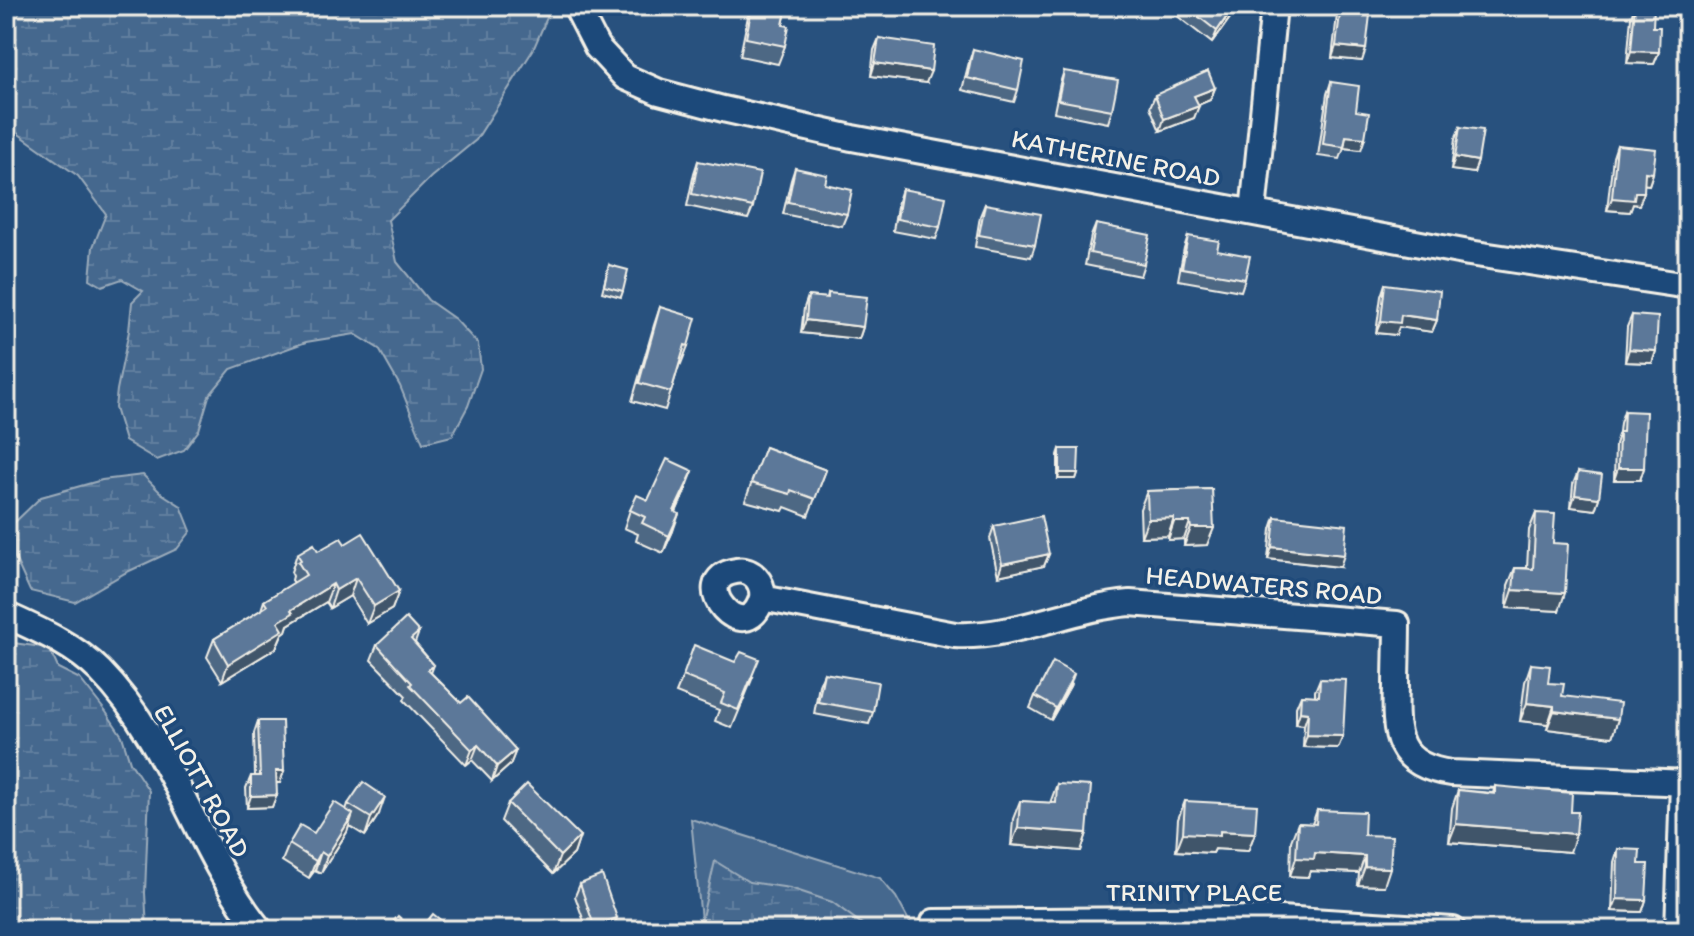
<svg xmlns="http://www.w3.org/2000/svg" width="1694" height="936" font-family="Itim,sans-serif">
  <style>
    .green { fill: #45688e; stroke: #9cacbb; stroke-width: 2 }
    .wetland { fill: url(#wetland-marsh); stroke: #9cacbb; stroke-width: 2 }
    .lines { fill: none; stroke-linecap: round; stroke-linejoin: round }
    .street-casing { stroke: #f4f1e8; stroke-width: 30 }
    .secondary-casing { stroke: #f4f1e8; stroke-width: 40 }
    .street { stroke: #1f4a7a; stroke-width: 24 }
    .secondary { stroke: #1f4a7a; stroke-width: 34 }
    .wall { fill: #4e6784; stroke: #f4f1e8; stroke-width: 2 }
    .shaded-wall { fill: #40546b; stroke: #f4f1e8; stroke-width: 2 }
    .building { fill: #5b7899; stroke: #f4f1e8; stroke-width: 2 }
    .labels { text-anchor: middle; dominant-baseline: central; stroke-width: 7; stroke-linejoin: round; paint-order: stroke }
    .street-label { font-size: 26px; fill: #f4f1e8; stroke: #1f4a7a }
  </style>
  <defs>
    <pattern id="wetland-marsh" width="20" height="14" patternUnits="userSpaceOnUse" patternTransform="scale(2)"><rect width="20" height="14" fill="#45688e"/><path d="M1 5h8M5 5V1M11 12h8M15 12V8" fill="none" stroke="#607e9e"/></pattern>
  </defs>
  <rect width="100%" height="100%" fill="#28517e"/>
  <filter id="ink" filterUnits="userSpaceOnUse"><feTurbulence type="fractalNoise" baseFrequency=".0125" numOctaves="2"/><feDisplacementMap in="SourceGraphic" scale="16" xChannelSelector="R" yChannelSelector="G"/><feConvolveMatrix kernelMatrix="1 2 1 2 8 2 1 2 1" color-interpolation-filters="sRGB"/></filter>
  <g filter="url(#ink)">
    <polygon class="green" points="691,819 880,878 896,897 914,930 702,930"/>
    <g class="wetland">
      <polygon points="6,6 552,6 533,50 476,140 431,177 388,220 397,262 428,300 455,319 478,344 481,369 468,406 452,436 423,443 400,386 379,349 355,334 306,342 231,369 209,396 199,430 184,450 157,460 125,441 115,408 117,390 129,331 132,302 143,291 122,279 102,286 90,279 93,247 106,214 78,176 6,125"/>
      <polygon points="143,475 161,493 181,506 191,531 177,549 125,573 75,602 30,591 15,558 13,524 41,497 102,480"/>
      <path d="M6 642 49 648 58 668 80 679 106 712 122 736 130 762 149 791 145 893 147 930H7C1 899 16 866 6 836Z"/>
      <polygon points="715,861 749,882 790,888 832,902 870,930 699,930"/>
    </g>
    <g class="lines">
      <g class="street-casing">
        <g id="street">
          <polyline points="576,6 597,47 625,77 659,92 723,109 852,138 1469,253 1688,286"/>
          <polyline points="1253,212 1274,6"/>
          <path d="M762 598C764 582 752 568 736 571 684 579 746 653 762 598L955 635C1014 638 1071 608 1130 603L1397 624C1397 645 1396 666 1396 687 1394 735 1396 765 1451 773L1688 783"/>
          <path d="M6 615C39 630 74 645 100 671 173 745 196 851 260 930"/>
          <polyline points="934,922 1280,919 1453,930"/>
        </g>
      </g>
      <g class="secondary-casing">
        <polyline id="secondary" points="1683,930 1688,783"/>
      </g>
      <use href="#street" class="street"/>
      <use href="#secondary" class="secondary"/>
    </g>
    <g class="wall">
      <polygon points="750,6 787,6 783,25 785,46 778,64 740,56"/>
      <polygon points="1168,6 1235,6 1230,18 1212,43 1167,8"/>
      <polygon points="1338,6 1371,6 1362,61 1332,58"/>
      <polygon points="1635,6 1653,27 1659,52 1654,64 1627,63 1631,17"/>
      <polygon points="879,38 926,83 871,76 874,50"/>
      <polygon points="973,49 1018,90 1014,102 962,90 969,62"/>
      <polygon points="1064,71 1112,110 1108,123 1054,112 1060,83"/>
      <polygon points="1331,82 1356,111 1361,150 1344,148 1340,159 1318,156 1327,94"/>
      <polygon points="1215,88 1210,100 1198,105 1194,118 1160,131 1150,107 1155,95"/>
      <polygon points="1460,127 1478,161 1474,173 1451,170 1455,139"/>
      <polygon points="1617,145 1653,173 1649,185 1644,184 1644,192 1639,205 1633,204 1630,212 1607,210 1613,157"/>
      <polygon points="698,161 753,207 748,219 687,206 694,173"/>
      <polygon points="795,168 825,184 847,214 842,226 783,214 791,180"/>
      <polygon points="902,189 940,227 936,239 893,231 898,201"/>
      <polygon points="985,204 1035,245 1031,257 975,247 980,216"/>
      <polygon points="1096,224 1144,264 1140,276 1085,265 1091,236"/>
      <polygon points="1188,236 1217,250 1245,279 1241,291 1178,280 1184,248"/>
      <polygon points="609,265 623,291 621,297 602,292"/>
      <polygon points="1385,284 1437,320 1432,332 1399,327 1396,335 1376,333 1381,296"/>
      <polygon points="828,293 863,327 859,339 801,333 804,308 808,296 827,298"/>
      <polygon points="660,307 688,346 681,364 680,363 665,410 632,401 654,325"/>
      <polygon points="1632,315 1656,351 1652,363 1625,362 1627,327"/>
      <polygon points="1624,411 1644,468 1640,480 1614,480 1615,444 1619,432 1620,423"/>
      <polygon points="765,447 826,470 808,516 785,507 783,511 745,501"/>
      <polygon points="1060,449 1078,473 1076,479 1058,479 1058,455"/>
      <polygon points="1578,472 1599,498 1595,510 1571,507 1573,484"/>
      <polygon points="686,489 676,512 673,531 663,553 636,541 638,534 624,528 630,510 648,500"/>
      <polygon points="1212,489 1207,545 1184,546 1184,539 1168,540 1168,536 1141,537 1140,509 1147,491"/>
      <polygon points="1536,513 1553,543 1559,611 1507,608 1508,585 1515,568 1527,568 1529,530"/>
      <polygon points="1275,517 1340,567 1268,559 1271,529"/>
      <polygon points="994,526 1049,554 1044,566 998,576 990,538"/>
      <polygon points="345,544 399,591 392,609 367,624 350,596 330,608 326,602 288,625 286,631 282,634 276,648 222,681 207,657 214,639 261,610 264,601 294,583 292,580 293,576 291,572 297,554 318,551"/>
      <polygon points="419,632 415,643 434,665 431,673 461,703 516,750 510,765 492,781 472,760 466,765 404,700 406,696 371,660 377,645"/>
      <polygon points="1531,664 1548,683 1562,696 1618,719 1612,737 1547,729 1548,724 1520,721 1525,682"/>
      <polygon points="824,673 873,712 869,724 814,714 819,685"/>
      <polygon points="683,676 753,677 732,728 715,721 719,710 676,693"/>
      <polygon points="1320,679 1343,736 1338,748 1303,747 1304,725 1296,724 1296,707 1301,695 1315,696 1315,691"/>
      <polygon points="1070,686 1051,720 1030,708 1035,696"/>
      <polygon points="258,721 280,783 276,783 272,807 247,808 246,788 251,776 255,776 254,733"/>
      <polygon points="1057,784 1087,833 1081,851 1011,845 1013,819 1020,801 1050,803"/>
      <polygon points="1495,786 1570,852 1449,842 1452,808 1458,790 1493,793"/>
      <polygon points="1185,801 1255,833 1248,851 1215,849 1213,853 1176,851 1178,819"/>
      <polygon points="508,803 580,836 574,854 553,874 501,821"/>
      <polygon points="348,804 379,814 365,836 349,826 347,832 321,873 315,870 309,878 282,861 289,844 314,833 346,810"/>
      <polygon points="1317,810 1364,835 1384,886 1358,885 1359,873 1310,871 1308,877 1290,876 1291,841 1298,823 1312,824"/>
      <polygon points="1618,849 1639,864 1646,900 1642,912 1612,911 1614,862"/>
      <polygon points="580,884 613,930 587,930 575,896"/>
    </g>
    <g class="shaded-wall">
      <polygon points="1109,6 1127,6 1126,8"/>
      <polygon points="1235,6 1230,18 1212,43 1217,31"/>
      <polygon points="1336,46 1366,49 1362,61 1332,58"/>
      <polygon points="1631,51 1659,52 1654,64 1627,63"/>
      <polygon points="875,63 931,71 926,83 871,76"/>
      <polygon points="1215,88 1210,100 1190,108 1194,96"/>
      <polygon points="1199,106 1194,118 1160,131 1164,119"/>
      <polygon points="1346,136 1365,138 1361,150 1344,148"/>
      <polygon points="1455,157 1478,161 1474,173 1451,170"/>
      <polygon points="1645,172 1653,173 1649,185 1641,184"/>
      <polygon points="1635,192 1644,192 1639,205 1633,204 1630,212 1607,210 1612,198"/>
      <polygon points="1401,315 1437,320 1432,332 1399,327 1396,335 1376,333 1381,321"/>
      <polygon points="806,320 863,327 859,339 801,333"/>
      <polygon points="1629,349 1656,351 1652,363 1625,362"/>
      <polygon points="1618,468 1644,468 1640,480 1614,480"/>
      <polygon points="693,471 686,489 668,529 674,511"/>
      <polygon points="1060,473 1078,473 1076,479 1058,479"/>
      <polygon points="1575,495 1599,498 1595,510 1571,507"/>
      <polygon points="679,514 673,531 663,553 669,536"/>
      <polygon points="1174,518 1168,536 1141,537 1148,519"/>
      <polygon points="1174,522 1190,522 1184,539 1168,540"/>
      <polygon points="1191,528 1214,528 1207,545 1184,546"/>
      <polygon points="1272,547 1344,555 1340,567 1268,559"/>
      <polygon points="1049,554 1044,566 998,576 1002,564"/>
      <polygon points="356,578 350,596 330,608 336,590"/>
      <polygon points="333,584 326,602 288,625 286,631 282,634 276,648 222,681 228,664 291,610"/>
      <polygon points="1513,590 1565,593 1559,611 1507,608"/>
      <polygon points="399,591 392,609 367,624 374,606"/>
      <polygon points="1074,674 1070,686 1051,720 1056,708"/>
      <polygon points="1527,703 1554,706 1548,724 1520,721"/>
      <polygon points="1554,711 1618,719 1612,737 1547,729"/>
      <polygon points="1300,712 1308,713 1304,725 1296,724"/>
      <polygon points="1307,735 1343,736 1338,748 1303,747"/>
      <polygon points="478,745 472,760 466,765 472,750"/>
      <polygon points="516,750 510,765 492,781 497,766"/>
      <polygon points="276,771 284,771 280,783 271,783"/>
      <polygon points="277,795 272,807 247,808 251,796"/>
      <polygon points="385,797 379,814 365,836 371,818"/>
      <polygon points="353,814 347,832 321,873 327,856"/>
      <polygon points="1456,824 1576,834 1570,852 1449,842"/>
      <polygon points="1018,828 1087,833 1081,851 1011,845"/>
      <polygon points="1220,831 1255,833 1248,851 1215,849 1213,853 1176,851 1183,833"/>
      <polygon points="580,836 574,854 553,874 560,856"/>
      <polygon points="321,852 315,870 309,878 316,861"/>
      <polygon points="1315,853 1365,856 1359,873 1310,871 1308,877 1290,876 1296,858"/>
      <polygon points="1365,867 1390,868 1384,886 1358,885"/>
      <polygon points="1617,899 1646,900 1642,912 1612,911"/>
      <polygon points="617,918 613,930 593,930 594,926"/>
    </g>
    <g class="building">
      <polygon points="752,6 787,6 783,25 789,26 785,46 746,38"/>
      <polygon points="1185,6 1234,6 1217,31"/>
      <polygon points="1341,6 1371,6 1366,49 1336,46"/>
      <polygon points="1635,6 1654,6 1653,27 1660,27 1659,52 1631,51"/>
      <polygon points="879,38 934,46 931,71 875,63"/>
      <polygon points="973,49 1024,61 1018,90 967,78"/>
      <polygon points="1064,71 1118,80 1112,110 1058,100"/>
      <polygon points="1208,71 1215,88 1194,96 1199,106 1164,119 1155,95"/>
      <polygon points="1331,82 1359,86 1356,111 1369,113 1365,138 1346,136 1344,147 1323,144"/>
      <polygon points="1460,127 1483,130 1478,161 1455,157"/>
      <polygon points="1617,145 1656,149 1653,173 1645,172 1644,192 1635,192 1634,200 1612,198"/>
      <polygon points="698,161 760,173 753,207 692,194"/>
      <polygon points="795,168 827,175 825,184 852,190 847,214 788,202"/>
      <polygon points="902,189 946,197 940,227 897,219"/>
      <polygon points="985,204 1041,214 1035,245 979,235"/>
      <polygon points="1096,224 1150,235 1144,264 1090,253"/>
      <polygon points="1188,236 1219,241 1217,250 1250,256 1245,279 1182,268"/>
      <polygon points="609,265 628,270 623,291 604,286"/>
      <polygon points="1385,284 1440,291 1437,320 1401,315 1400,323 1381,321"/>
      <polygon points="828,293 867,297 863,327 806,320 808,296 828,298"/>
      <polygon points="660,307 696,318 688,346 685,345 671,392 639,383"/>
      <polygon points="1632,315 1658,317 1656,351 1629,349"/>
      <polygon points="1624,411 1646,412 1644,468 1618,468 1619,432 1623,432"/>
      <polygon points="765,447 826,470 815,499 791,490 790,494 751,483"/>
      <polygon points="1060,449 1079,449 1078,473 1060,473"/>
      <polygon points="667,459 693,471 674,511 679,514 669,536 642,523 645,517 630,510 637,495 648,500"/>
      <polygon points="1578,472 1602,475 1599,498 1575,495"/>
      <polygon points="1212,489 1214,528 1191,528 1190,522 1174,522 1174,518 1148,519 1147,491"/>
      <polygon points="1536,513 1555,514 1553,543 1568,544 1565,593 1513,590 1515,568 1533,569"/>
      <polygon points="1041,516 1049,554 1002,564 994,526"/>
      <polygon points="1275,517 1347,525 1344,555 1272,547"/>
      <polygon points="363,533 399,591 374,606 356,578 336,590 333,584 291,610 293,613 278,622 283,630 228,664 214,639 267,606 264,601 306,575 298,562 301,560 297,554 314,544 318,551 341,538 345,544"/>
      <polygon points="406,618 419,632 411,639 434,665 428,670 461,703 468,697 516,750 497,766 478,745 472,750 410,685 412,683 377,645"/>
      <polygon points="694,645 735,662 741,652 759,659 738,710 721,703 725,693 683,676"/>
      <polygon points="1053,662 1074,674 1056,708 1035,696"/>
      <polygon points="1531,664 1550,666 1548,683 1564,684 1562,696 1620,703 1618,719 1554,711 1554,706 1527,703"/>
      <polygon points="824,673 878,682 873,712 818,702"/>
      <polygon points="1320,679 1346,680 1343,736 1307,735 1308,713 1300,712 1301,695 1319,696"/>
      <polygon points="258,721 282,721 284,771 276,771 277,795 251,796 251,776 260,776"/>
      <polygon points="363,782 385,797 371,818 348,804"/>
      <polygon points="527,784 580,836 560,856 508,803"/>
      <polygon points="1057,784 1091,786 1087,833 1018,828 1020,801 1056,803"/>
      <polygon points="1495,786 1572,793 1571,812 1578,812 1576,834 1456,824 1458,790 1495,794"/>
      <polygon points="1185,801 1257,805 1255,833 1220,831 1220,835 1183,833"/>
      <polygon points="334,802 353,814 327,856 321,852 316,861 289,844 300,825 314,833"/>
      <polygon points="1317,810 1365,812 1364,835 1392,836 1390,868 1365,867 1365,856 1315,853 1314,859 1296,858 1298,823 1316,824"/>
      <polygon points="1618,849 1640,850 1639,864 1648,864 1646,900 1617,899"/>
      <polygon points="602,875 617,918 594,926 580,884"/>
      <polygon points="433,914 453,930 420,930"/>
      <polygon points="398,916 414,930 386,930"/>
    </g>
  </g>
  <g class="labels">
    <g class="street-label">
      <text transform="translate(1116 158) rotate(11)">KATHERINE ROAD</text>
      <text transform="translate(1264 585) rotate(5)">HEADWATERS ROAD</text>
      <text transform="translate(202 781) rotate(61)">ELLIOTT ROAD</text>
      <text x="1194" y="892">TRINITY PLACE</text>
    </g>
  </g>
  <rect width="1694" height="936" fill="none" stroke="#1f4a7a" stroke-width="32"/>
  <rect x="16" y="16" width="1662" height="904" fill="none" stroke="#f4f1e8" stroke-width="3" filter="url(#ink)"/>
</svg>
